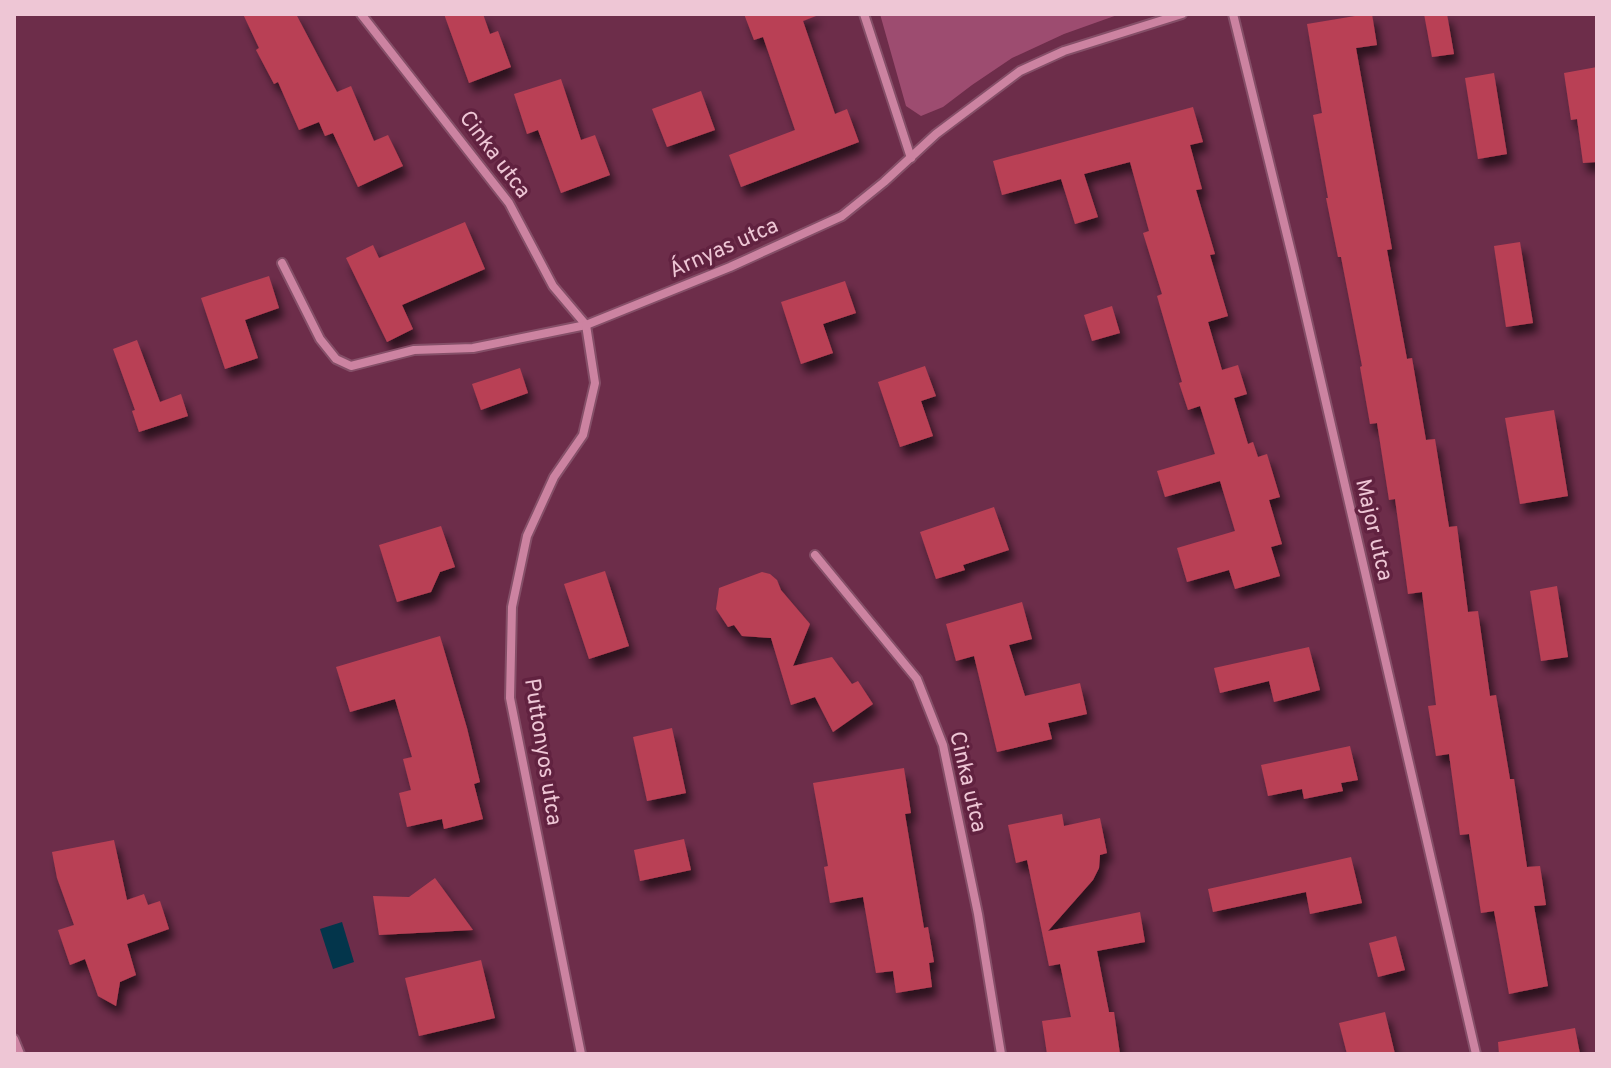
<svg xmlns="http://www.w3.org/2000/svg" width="1611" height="1068" font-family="Overpass,sans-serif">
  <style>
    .green { fill: #9d4c70 }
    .water { fill: #03354b }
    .building { fill: #b94055; filter: url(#shadow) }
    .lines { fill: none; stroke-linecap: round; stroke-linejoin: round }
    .minor-casing { stroke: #854f68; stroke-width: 12 }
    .minor { stroke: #cc83a1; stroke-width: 8 }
    .labels { text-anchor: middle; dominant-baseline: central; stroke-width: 7; stroke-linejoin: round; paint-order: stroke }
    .street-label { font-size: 22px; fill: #eec6d5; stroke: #612240 }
  </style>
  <defs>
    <filter id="shadow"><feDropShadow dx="5" dy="9" stdDeviation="4" flood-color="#0009"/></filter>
  </defs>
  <rect width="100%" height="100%" fill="#6d2d4a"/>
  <polygon class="green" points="880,14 1120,14 1064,34 1012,58 972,85 943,107 921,116 906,106"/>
  <polygon class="water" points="342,922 354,962 333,969 320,929"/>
  <g class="building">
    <polygon points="243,14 296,14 337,92 351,86 374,141 388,135 403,166 358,187 333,133 325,136 319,122 299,130 278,82 274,84 256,50 259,48"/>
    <polygon points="444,14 483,14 490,34 498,31 511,67 469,83"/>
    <polygon points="744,14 816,14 816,16 803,21 835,114 847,109 859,142 741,187 729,155 795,130 763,37 754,40"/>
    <polygon points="1367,14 1372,14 1377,45 1356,48 1392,249 1387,250 1407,359 1412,358 1426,440 1435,439 1449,527 1457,526 1468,612 1478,611 1490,696 1496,695 1510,779 1514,779 1527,867 1540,866 1546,905 1534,906 1548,986 1509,994 1494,911 1481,913 1469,834 1460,835 1449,754 1436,756 1428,706 1436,705 1422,592 1408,594 1395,499 1389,500 1377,423 1370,424 1360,367 1362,366 1341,257 1338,257 1326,198 1328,198 1313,115 1322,113 1307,24"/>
    <polygon points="1424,14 1447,14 1454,54 1432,57"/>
    <polygon points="1597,67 1597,162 1583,163 1577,119 1571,120 1564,73"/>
    <polygon points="1494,73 1507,154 1478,159 1465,78"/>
    <polygon points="561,79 581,140 595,135 610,175 561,193 538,130 527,134 514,94"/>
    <polygon points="701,91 715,130 667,147 652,109"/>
    <polygon points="1193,107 1203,142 1190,145 1202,189 1196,190 1215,254 1210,255 1228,316 1208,322 1222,370 1238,365 1247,394 1234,398 1248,444 1253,442 1258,457 1267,454 1280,497 1269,500 1282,544 1271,547 1280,576 1235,589 1229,570 1187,582 1177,548 1235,531 1220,481 1165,497 1157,471 1215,454 1200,406 1188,410 1179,383 1182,382 1157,296 1162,294 1143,233 1149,231 1130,162 1084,174 1098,217 1075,224 1061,179 1002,195 993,161"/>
    <polygon points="465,222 485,269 402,305 413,329 387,342 346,258 373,245 379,258"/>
    <polygon points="1520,242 1533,323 1506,327 1494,246"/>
    <polygon points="269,276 279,308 245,320 258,358 225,369 201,298"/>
    <polygon points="845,281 856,313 823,324 833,353 801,364 781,302"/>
    <polygon points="1112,306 1120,333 1092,341 1084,315"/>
    <polygon points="137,340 160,402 181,394 188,416 139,432 132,411 135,410 113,349"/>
    <polygon points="925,366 936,396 921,401 933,436 900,447 878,382"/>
    <polygon points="520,368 528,393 481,410 472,384"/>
    <polygon points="1554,410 1568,496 1520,504 1505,418"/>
    <polygon points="994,507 1009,550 963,565 965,570 936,579 920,532"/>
    <polygon points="441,526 455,567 440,572 431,592 397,602 379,545"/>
    <polygon points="605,571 629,646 589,659 564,584"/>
    <polygon points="762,572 770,574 777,580 781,590 810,624 793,666 832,657 852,684 858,681 873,704 833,732 815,697 791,705 771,638 742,636 734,625 728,627 716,609 719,588"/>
    <polygon points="1557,586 1568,657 1541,661 1530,591"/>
    <polygon points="1022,602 1032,639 1009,645 1025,696 1080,683 1087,714 1048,723 1052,739 997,752 974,656 956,661 946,624"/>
    <polygon points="440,636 467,728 480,782 474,784 483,819 444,829 442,819 407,827 399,793 411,790 403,759 412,757 395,699 350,712 336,667"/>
    <polygon points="1309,647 1320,690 1274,702 1269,681 1220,693 1214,668"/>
    <polygon points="672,728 686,793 647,801 633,737"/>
    <polygon points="1350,746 1358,780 1341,783 1343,791 1304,799 1302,789 1268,796 1261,765"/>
    <polygon points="904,768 911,813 905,814 924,928 928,927 934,962 929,963 932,987 896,993 893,971 876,973 863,897 830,903 824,867 828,866 813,783"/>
    <polygon points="1062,814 1064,826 1100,818 1107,853 1100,855 1099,868 1093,880 1048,931 1140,912 1145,942 1097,951 1109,1012 1114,1012 1120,1054 1047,1054 1042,1021 1071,1017 1060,964 1049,966 1027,860 1016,863 1008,825"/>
    <polygon points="684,839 691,870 640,881 634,850"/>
    <polygon points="114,840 127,900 144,894 148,905 160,901 169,929 127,944 136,975 120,982 116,1006 98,996 85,959 70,965 58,930 74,925 57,878 52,852"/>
    <polygon points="1351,857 1362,903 1310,914 1306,892 1213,912 1208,889"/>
    <polygon points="435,878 473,930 379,935 373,896 409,897"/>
    <polygon points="1396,936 1405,970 1378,977 1369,943"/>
    <polygon points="481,960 495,1018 419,1036 405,978"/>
    <polygon points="1385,1012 1395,1054 1347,1054 1339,1023"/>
    <polygon points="1575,1028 1580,1054 1499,1054 1498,1042"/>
  </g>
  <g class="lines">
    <g class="minor-casing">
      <g id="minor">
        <polyline points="361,14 509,203 553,286 586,325"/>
        <polyline points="864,14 911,158"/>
        <polyline points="1233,14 1294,264 1476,1054"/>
        <polyline points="282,263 320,339 336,359 351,366 414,350 473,348 586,325 730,267 842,216 884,182 936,134 1020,71 1064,51 1182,14"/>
        <polyline points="815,555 917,679 943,745 978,914 1001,1054"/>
        <polyline points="14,1039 20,1054"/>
        <polyline points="581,1054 510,698 512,607 527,536 554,477 583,435 595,383 586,325"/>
      </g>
    </g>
    <use href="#minor" class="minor"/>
  </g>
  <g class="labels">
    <g class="street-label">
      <text transform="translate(494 155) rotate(53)">Cinka utca</text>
      <text transform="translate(724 249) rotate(-24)">Árnyas utca</text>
      <text transform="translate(1373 530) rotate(77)">Major utca</text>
      <text transform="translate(542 752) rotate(81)">Puttonyos utca</text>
      <text transform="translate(967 782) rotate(77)">Cinka utca</text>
    </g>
  </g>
  <rect width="1611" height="1068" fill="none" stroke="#eec6d5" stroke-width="32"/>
</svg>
